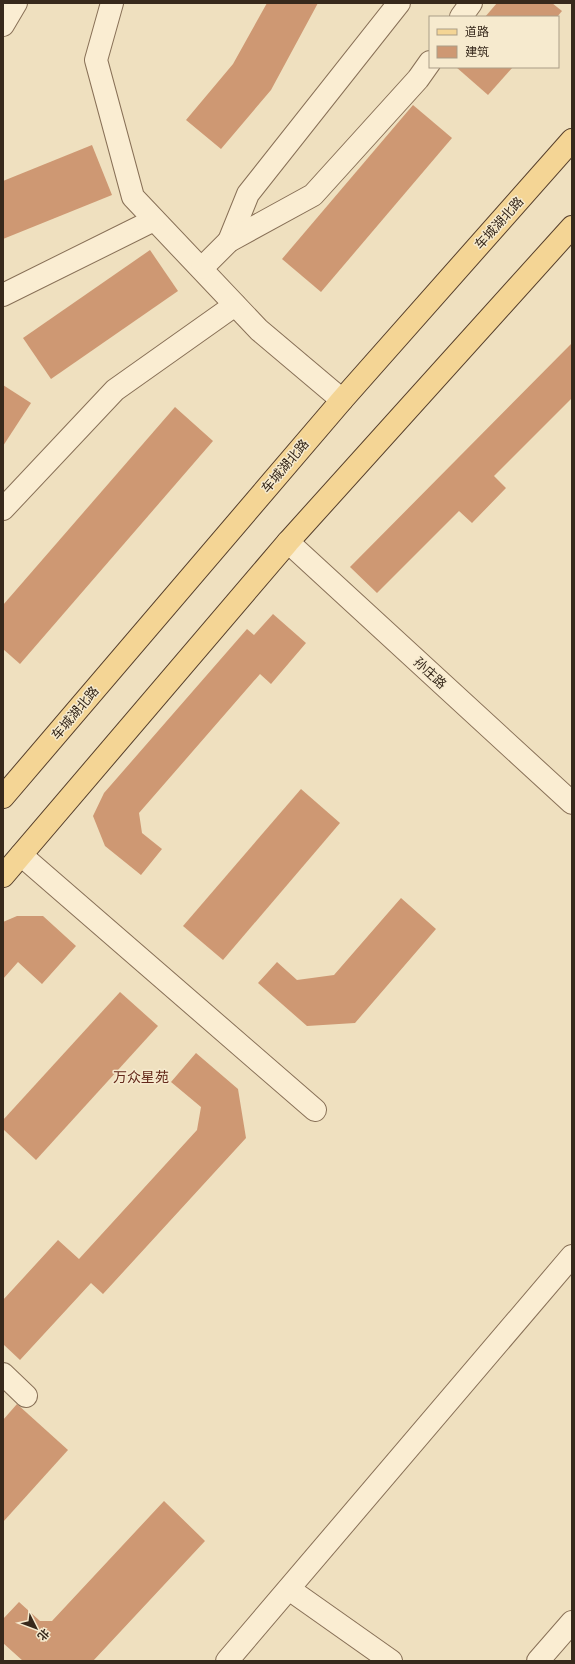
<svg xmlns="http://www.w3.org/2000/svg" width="575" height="1664" font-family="'Source Serif 4','Noto Sans SC',serif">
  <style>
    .building { fill: #ce9873 }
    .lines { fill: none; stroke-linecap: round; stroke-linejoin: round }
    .minor-casing { stroke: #887057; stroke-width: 24 }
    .major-casing { stroke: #553e2b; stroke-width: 24 }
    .minor { stroke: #faedd2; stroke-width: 22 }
    .major { stroke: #f4d595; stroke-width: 22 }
    .labels { text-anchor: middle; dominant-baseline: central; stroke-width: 3; stroke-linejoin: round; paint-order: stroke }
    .street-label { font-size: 13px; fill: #37291c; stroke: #f6eace }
    .neighbourhood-label { font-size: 14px; fill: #64291a; stroke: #f6eace }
  </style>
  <rect width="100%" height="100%" fill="#efe0bf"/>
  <g class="building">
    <polygon points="267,3 318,3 271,90 221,149 186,120 233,64"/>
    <polygon points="497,3 552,3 562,11 557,17 485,17"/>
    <polygon points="456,67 513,67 488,95"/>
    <polygon points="413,105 452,138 321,292 282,259"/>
    <polygon points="92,145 112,195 3,239 3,181"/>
    <polygon points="150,250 178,291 51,379 23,338"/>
    <polygon points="572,343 572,398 494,476 506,488 472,523 459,511 377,593 350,567"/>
    <polygon points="3,385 31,403 3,446"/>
    <polygon points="175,407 213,441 20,664 3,649 3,605"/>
    <polygon points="273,614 306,643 271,684 260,674 139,813 142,833 162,849 141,875 105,846 93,816 104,793 247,629 254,635"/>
    <polygon points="301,789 340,823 223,960 183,926"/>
    <polygon points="401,898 436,929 355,1023 307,1026 258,983 277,962 297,980 334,975"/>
    <polygon points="17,916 43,916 76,946 42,984 18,962 3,979 3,922"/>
    <polygon points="120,992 158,1026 36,1160 3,1129 3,1120"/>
    <polygon points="196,1053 238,1089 246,1138 103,1294 91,1283 20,1360 3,1344 3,1300 58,1240 79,1259 197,1130 201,1107 171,1082"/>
    <polygon points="17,1404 68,1450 3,1522 3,1420"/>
    <polygon points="164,1501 205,1541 93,1661 23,1661 3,1643 3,1619 19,1602 40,1621 52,1621"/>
  </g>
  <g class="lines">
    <g class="minor-casing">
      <g id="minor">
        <polyline points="112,3 96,60 133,197 259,330 342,400"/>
        <polyline points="461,17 471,3"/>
        <polyline points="3,25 16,3"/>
        <polyline points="229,241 248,194 399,3"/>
        <polyline points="202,268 229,241 313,195 418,79 430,62"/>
        <polyline points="3,295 154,220"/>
        <polyline points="3,509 115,390 235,305"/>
        <polyline points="288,542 572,803"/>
        <polyline points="21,855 315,1110"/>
        <polyline points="3,1374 26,1396"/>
        <polyline points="289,1589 391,1661"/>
        <polyline points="227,1661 572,1256"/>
        <polyline points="538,1661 572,1622"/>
      </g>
    </g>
    <g class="major-casing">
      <g id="major">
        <polyline points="3,797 342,400 572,140"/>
        <polyline points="3,876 288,542 572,227"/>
      </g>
    </g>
    <use href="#minor" class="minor"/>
    <use href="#major" class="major"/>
  </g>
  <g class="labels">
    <g class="street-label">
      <text transform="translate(499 223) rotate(-48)">车城湖北路</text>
      <text transform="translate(285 466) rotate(-50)">车城湖北路</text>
      <text transform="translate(430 673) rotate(43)">孙庄路</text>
      <text transform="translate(75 713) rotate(-50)">车城湖北路</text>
    </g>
    <g class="neighbourhood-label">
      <text x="141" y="1077">万众星苑</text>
    </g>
  </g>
  <rect width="575" height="1664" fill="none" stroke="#37291c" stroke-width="8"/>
  <rect x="429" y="16" width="130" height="52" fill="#f6eace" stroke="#aa9d87"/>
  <rect x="437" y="29" width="20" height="6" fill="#f4d595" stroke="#aa9d87"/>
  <text x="465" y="36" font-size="12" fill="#37291c">道路</text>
  <rect x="437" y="46" width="20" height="12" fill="#ce9873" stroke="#aa9d87"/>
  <text x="465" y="56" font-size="12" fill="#37291c">建筑</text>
  <g transform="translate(36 1628) rotate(132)" stroke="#f6eace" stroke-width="3" paint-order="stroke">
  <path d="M0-3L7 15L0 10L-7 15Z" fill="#37291c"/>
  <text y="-6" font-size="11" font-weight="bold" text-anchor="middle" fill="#37291c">北</text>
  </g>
</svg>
